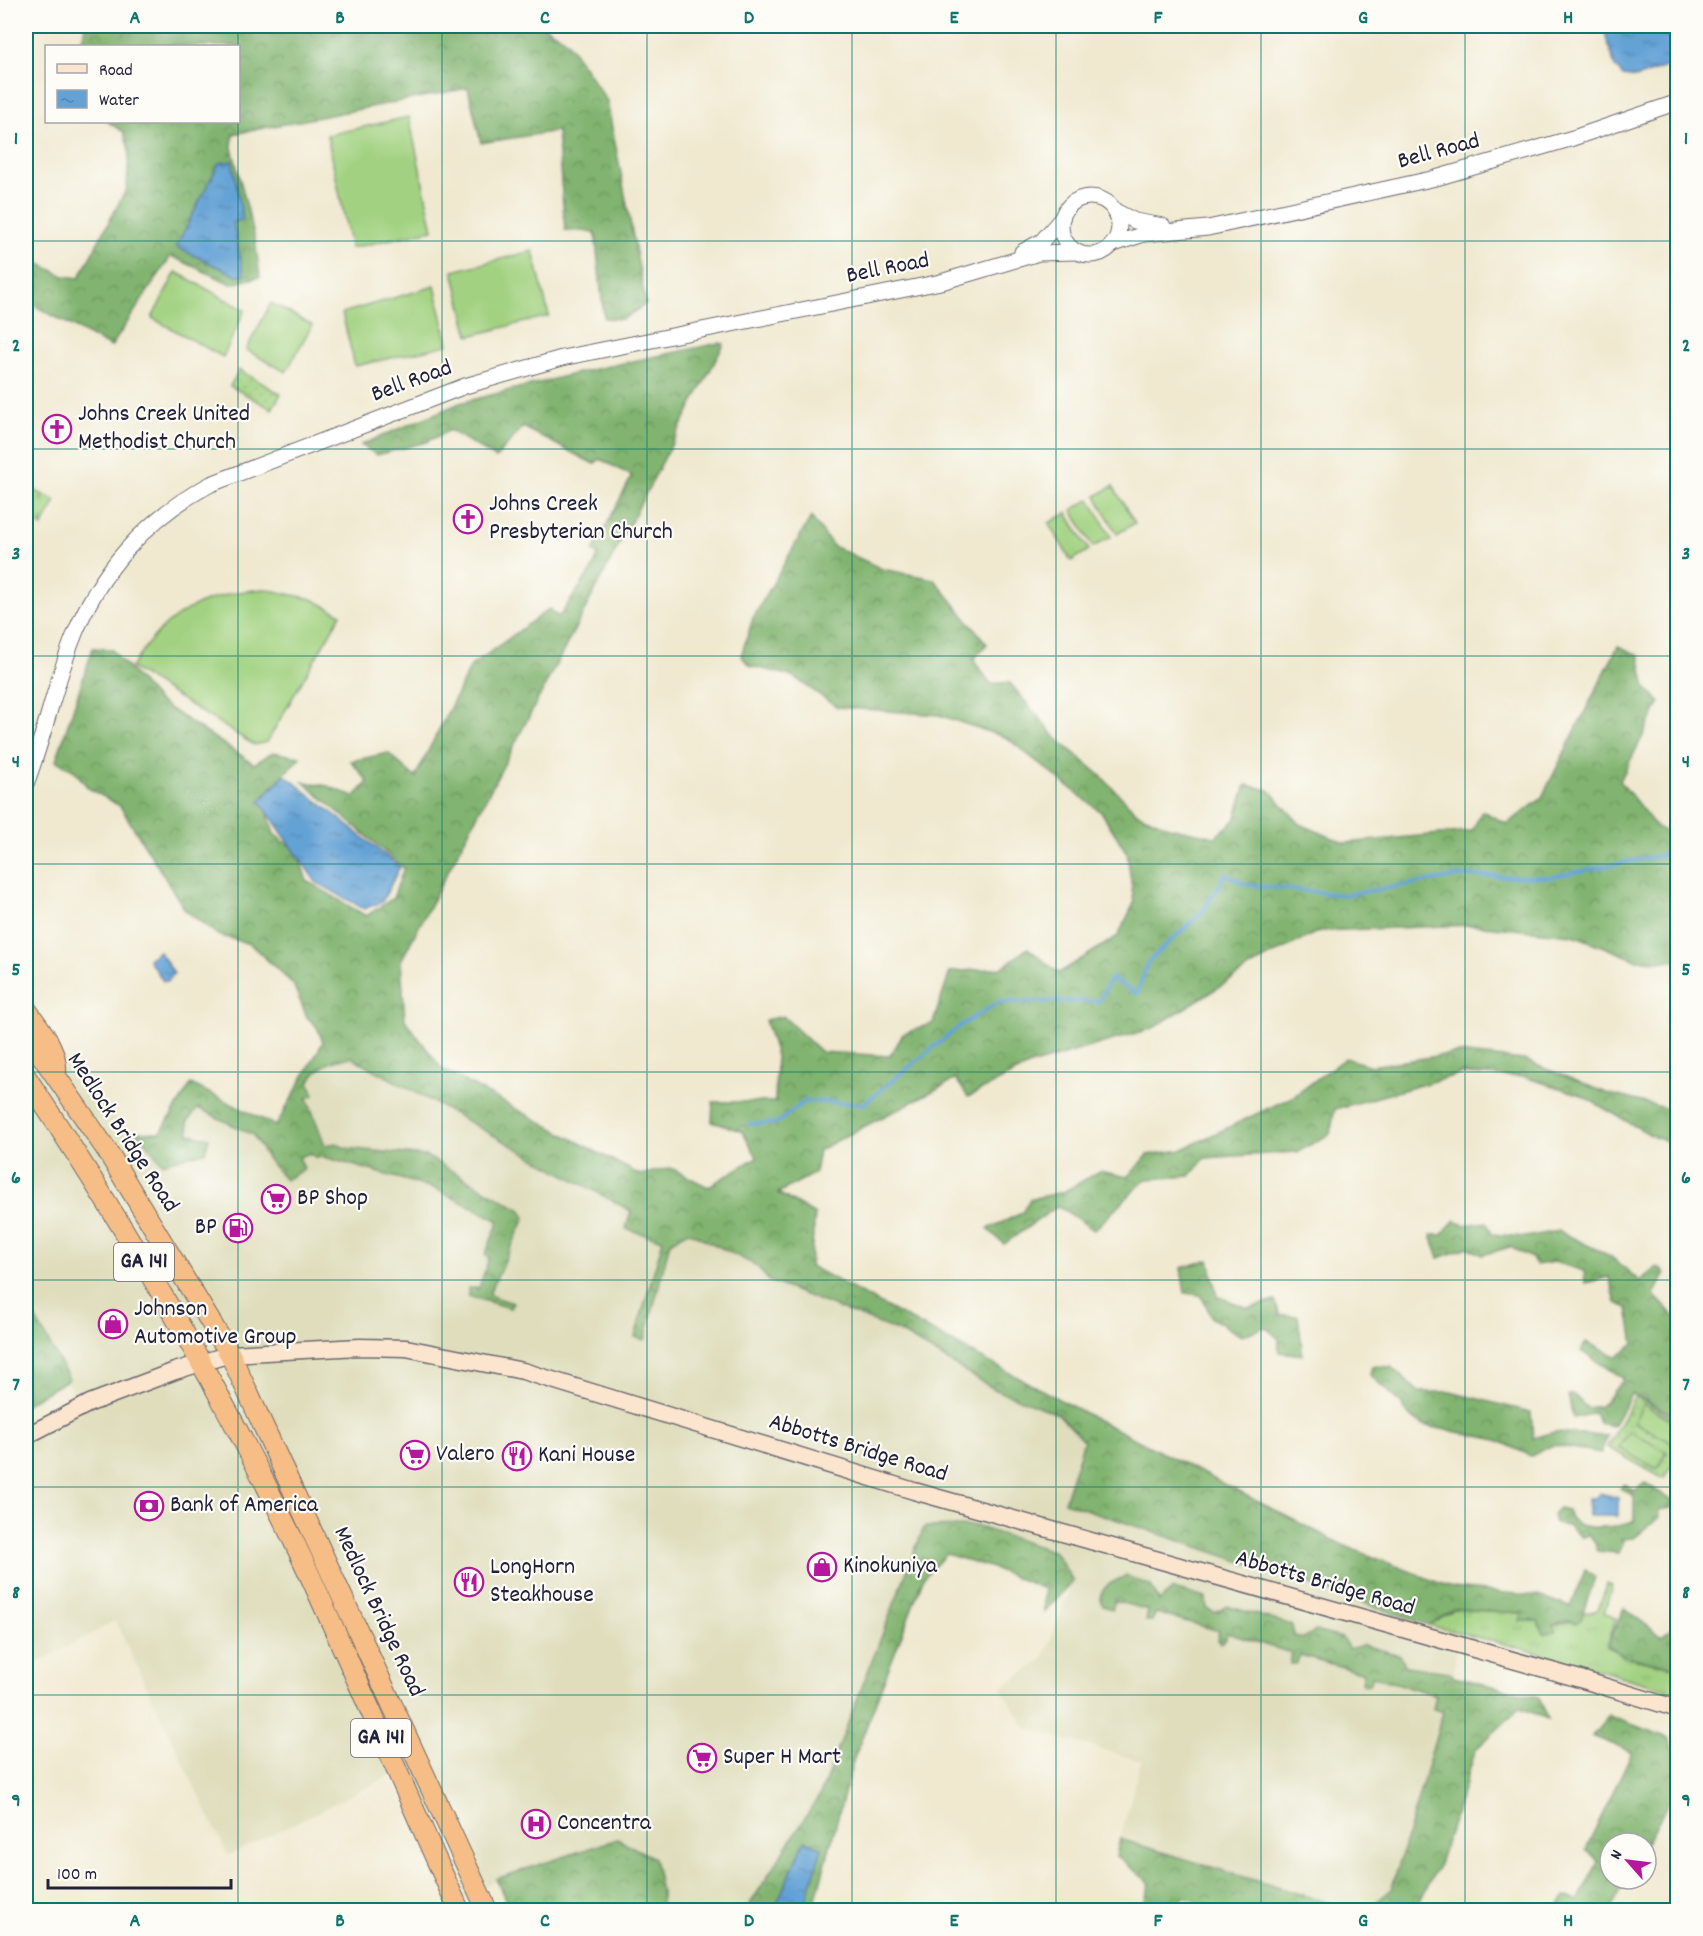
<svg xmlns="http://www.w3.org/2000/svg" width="1703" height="1936" font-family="Dekko,sans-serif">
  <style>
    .built { fill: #dfddbb }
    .grass { fill: url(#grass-tufts); stroke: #627a5e; stroke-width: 1.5 }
    .forest { fill: url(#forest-crowns); stroke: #526b55; stroke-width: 1.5 }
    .cemetery { fill: url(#cemetery-stones); stroke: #627a5e; stroke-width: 1.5 }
    .park { fill: url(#park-dots); stroke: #627a5e; stroke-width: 1.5 }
    .pitch { fill: #a2d281; stroke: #627a5e; stroke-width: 1.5 }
    .water { fill: url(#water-ripples); stroke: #426288; stroke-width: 1.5 }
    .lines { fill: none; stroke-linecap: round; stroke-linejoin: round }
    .stream { stroke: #63a2d5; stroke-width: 4 }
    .tertiary-casing { stroke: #6a686f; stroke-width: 17 }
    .secondary-casing { stroke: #6a686f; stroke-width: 19 }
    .trunk-casing { stroke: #6a686f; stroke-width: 22 }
    .tertiary { stroke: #fff; stroke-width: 15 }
    .secondary { stroke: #fbe5cf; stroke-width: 16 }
    .trunk { stroke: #f6be86; stroke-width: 20 }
    .grid { fill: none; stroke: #0f766e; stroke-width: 1.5; stroke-opacity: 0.55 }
    .labels { text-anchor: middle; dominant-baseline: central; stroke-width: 4.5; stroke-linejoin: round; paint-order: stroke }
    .shield { fill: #fdfcf7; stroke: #646373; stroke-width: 1.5 }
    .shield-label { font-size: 22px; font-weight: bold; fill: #22223b }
    .street-label { font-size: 24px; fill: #22223b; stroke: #fdfcf7 }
    .poi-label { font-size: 24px; fill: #22223b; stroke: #fdfcf7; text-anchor: start }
    .neatline { fill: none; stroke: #0f766e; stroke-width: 2 }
    .grid-label { font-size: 20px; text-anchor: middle; font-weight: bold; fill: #0f766e }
  </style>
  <defs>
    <pattern id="grass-tufts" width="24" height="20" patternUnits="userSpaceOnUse" patternTransform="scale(1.5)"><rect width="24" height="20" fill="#a2d281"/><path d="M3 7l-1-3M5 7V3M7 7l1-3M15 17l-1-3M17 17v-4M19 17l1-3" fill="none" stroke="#8bb470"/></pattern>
    <pattern id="forest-crowns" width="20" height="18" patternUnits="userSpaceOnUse" patternTransform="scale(1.5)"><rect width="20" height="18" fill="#81b46f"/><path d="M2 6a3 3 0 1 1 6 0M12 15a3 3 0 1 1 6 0" fill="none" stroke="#69925c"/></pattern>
    <pattern id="cemetery-stones" width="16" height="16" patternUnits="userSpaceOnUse" patternTransform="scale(1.5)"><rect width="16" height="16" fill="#a2d281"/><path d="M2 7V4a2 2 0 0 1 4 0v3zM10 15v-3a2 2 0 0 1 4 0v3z" fill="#8bb470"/></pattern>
    <pattern id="park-dots" width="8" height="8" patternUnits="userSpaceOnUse" patternTransform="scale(1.5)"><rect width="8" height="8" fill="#a2d281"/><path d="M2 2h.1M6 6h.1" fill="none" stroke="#8bb470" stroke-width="1.8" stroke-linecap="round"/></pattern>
    <pattern id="water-ripples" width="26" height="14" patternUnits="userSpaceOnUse" patternTransform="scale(1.5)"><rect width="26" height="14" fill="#63a2d5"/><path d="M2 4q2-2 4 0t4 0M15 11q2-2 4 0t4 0" fill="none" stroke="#5184ae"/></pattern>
  </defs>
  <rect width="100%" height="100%" fill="#fdfcf7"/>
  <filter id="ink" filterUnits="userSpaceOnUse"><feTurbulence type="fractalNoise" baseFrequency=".0167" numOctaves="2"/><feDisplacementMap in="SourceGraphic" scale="12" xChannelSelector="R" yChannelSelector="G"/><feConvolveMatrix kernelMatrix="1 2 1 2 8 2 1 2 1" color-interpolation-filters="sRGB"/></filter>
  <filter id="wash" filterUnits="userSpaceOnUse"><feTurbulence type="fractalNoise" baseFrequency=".008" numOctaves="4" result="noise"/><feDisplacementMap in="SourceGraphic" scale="24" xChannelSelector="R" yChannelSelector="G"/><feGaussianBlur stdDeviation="1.35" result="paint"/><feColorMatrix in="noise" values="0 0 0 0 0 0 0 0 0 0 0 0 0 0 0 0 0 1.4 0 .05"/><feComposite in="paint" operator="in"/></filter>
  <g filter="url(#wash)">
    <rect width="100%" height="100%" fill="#f0e9d0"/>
    <polygon class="built" points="26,1017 130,1133 137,1132 162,1163 189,1135 188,1121 198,1108 253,1135 267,1158 299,1157 310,1153 315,1157 324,1157 436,1189 499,1221 485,1254 489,1257 479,1288 468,1288 512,1303 491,1296 490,1292 525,1218 337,1143 326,1145 307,1098 308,1082 317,1068 329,1061 351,1057 632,1211 627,1229 663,1240 635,1337 645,1339 670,1242 688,1231 757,1266 769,1281 900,1332 994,1389 1058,1414 1084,1441 1064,1502 1429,1625 1457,1632 1454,1677 1392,1888 1368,1910 1352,1910 1120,1839 1141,1761 1026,1728 1001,1688 1043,1659 1073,1581 924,1527 820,1795 746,1910 661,1910 661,1891 496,1879 460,1907 398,1772 228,1856 115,1621 26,1669 26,1423 73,1394 26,1310"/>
    <polygon class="grass" points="1607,1584 1612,1586 1604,1612 1616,1619 1607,1646 1624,1656 1674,1667 1677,1674 1677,1693 1569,1661 1429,1625 1454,1609 1524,1613 1520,1621 1539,1621 1555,1632 1553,1626 1581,1619 1583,1613 1598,1610"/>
    <g class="forest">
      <polygon points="85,26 544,26 567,41 607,101 646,304 623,319 604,318 595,232 565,230 557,131 481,143 468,88 233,134 232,148 255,239 260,277 231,284 171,256 111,347 26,301 26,257 64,276 79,278 127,188 129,150 124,132 108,122 238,122 238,46 81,46"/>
      <path d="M719 343 724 344 401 961 405 1020 442 1069 640 1175 671 1168 708 1187 757 1157 742 1131 712 1122 713 1102H775L776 1056 765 1020 783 1016 821 1052 890 1056 903 1034 933 1023 950 972 1001 968 1028 948 1059 973 1118 936 1134 903 1127 853 1102 813 1007 738 939 715 837 707 792 676 751 666 741 656 753 618 811 517 833 546 882 569 934 579 987 644 973 660 991 684 1009 682 1056 738 1100 775 1137 813 1169 827 1215 837 1235 820 1246 785 1269 790 1300 824 1345 843 1472 831 1482 811 1507 824 1541 799 1618 646 1639 655 1646 688 1660 702 1620 781 1657 828 1677 836 1678 957 1675 961 1637 960 1573 935 1472 925 1319 931 1264 959 1153 1028 1030 1065 968 1097 956 1079 819 1150 815 1173 778 1193 815 1215 810 1266 1092 1417 1343 1545 1452 1588 1539 1596 1571 1607 1585 1570 1595 1577 1581 1619 1576 1623 1569 1620 1554 1625 1555 1632 1544 1634 1538 1621H1520L1523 1613 1454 1609 1429 1625 1064 1502 1084 1441 1058 1414 994 1389 900 1332 769 1281 757 1266 688 1231 670 1242 645 1340 635 1337 663 1240 626 1229 631 1211 351 1057C331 1061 320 1064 309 1082L314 1095 307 1098 325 1145 337 1143 345 1148 426 1156 521 1210 525 1218 490 1292 491 1296 513 1303 510 1308 468 1296V1288H479L489 1258 485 1255 499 1221 436 1189 324 1157H315L310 1153 299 1157 304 1169 285 1180 267 1158 253 1135 198 1108 188 1121 189 1134 209 1138 205 1152 162 1163 137 1132H161L191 1084 276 1126 323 1042 317 1027 307 1017 293 984 250 944 218 935 185 910 120 806 88 788 75 771 56 761 93 648 111 649 158 701 254 764 273 752 300 757 263 797 274 834 297 851 307 881 366 916 393 898 404 868 303 782 328 786 354 797 368 782 351 761 388 753 415 777 471 666 549 609 559 617 593 568 598 554 593 551 632 476 600 459 594 464 523 427 496 458 450 430 426 442 377 455 361 445 460 403 581 372Z"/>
      <polygon points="1457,1053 1524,1060 1607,1093 1677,1111 1677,1144 1656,1138 1579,1094 1524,1077 1460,1074 1335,1109 1330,1134 1297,1152 1205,1158 1190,1176 1146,1179 1094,1230 1058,1206 1004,1244 988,1229 1022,1213 1030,1199 1063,1192 1100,1171 1128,1177 1148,1155 1181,1150 1294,1096 1345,1058 1371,1066"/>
      <polygon points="1455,1220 1464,1225 1487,1222 1492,1234 1525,1237 1559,1231 1610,1256 1640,1281 1657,1267 1665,1273 1654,1295 1677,1319 1677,1417 1632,1393 1613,1426 1599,1423 1595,1413 1573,1418 1568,1395 1574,1395 1587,1408 1601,1406 1624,1379 1581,1351 1586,1342 1617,1357 1634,1344 1628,1308 1616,1303 1609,1277 1585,1283 1584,1271 1554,1262 1536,1265 1532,1258 1510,1247 1482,1255 1468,1247 1439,1258 1431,1235 1441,1235"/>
      <polygon points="1209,1260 1217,1296 1248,1308 1275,1301 1280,1315 1298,1316 1303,1355 1279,1352 1279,1339 1265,1327 1241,1336 1212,1318 1201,1295 1185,1293 1181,1268"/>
      <polygon points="26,1301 69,1379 26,1404"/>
      <polygon points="1372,1366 1391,1367 1419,1392 1450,1392 1531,1412 1533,1438 1555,1432 1607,1436 1601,1453 1553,1445 1531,1456 1497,1440 1422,1425 1405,1412 1401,1403 1370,1375"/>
      <path d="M1645 1483 1676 1503 1671 1508 1659 1510 1660 1517 1634 1538 1621 1539 1624 1541 1619 1553 1597 1551 1595 1543 1589 1536 1581 1537 1569 1526 1555 1524 1553 1514 1559 1508 1567 1510C1570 1516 1573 1522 1580 1525 1590 1529 1625 1527 1634 1521V1496L1620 1488 1625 1484 1634 1491Z"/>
      <polygon points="976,1526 1055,1552 1073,1581 1044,1612 1044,1589 990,1567 946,1554 924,1577 853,1761 813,1910 746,1910 820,1795 924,1527"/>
      <path d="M1127 1576 1151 1586 1159 1601 1173 1589 1206 1598 1207 1609 1215 1613 1227 1606 1292 1625 1294 1636 1304 1638 1315 1631 1342 1638 1349 1649 1363 1645 1400 1655 1406 1666 1449 1672 1454 1677 1539 1697 1548 1719 1520 1708 1476 1749 1439 1864 1415 1910H1368L1392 1888 1443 1712 1433 1709 1436 1695 1372 1676 1369 1684 1365 1685 1362 1682 1364 1673 1300 1655 1296 1664H1291V1653L1227 1633 1224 1641 1220 1643 1217 1640 1219 1631 1156 1613 1152 1621H1146L1148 1610 1115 1601 1112 1609 1103 1606C1094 1589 1113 1581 1127 1576Z"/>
      <polygon points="1624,1608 1661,1636 1677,1625 1677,1674 1674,1667 1624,1656 1607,1646"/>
      <polygon points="1609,1716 1669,1738 1677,1754 1677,1788 1646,1843 1610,1843 1610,1879 1627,1879 1610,1910 1557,1910 1565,1896 1578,1901 1598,1862 1586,1849 1632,1752 1592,1736"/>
      <polygon points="617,1839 654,1858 661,1891 661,1910 510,1910 496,1879"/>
      <polygon points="1120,1839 1352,1910 1219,1910 1184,1897 1169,1910 1142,1910 1150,1883 1116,1856"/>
    </g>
    <polygon class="cemetery" points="26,486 56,501 42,527 26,518"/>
    <g class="park">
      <polygon points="239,370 281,394 272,409 230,386"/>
      <polygon points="1635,1396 1677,1420 1677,1455 1664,1479 1607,1447"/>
    </g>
    <g class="pitch">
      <polygon points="409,117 433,230 351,248 327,135"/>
      <polygon points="533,251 549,316 469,336 453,271"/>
      <polygon points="176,272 245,310 223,357 152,318"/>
      <polygon points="435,286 448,345 355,366 342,313"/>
      <polygon points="271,303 312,325 286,372 246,350"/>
      <polygon points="1113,486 1135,523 1117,534 1096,496"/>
      <polygon points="1090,499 1111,537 1093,547 1072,510"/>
      <polygon points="1067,513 1089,550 1071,561 1049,523"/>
      <path d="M264 589 312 599 341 614 267 742 254 745 131 668C163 614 203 594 264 589Z"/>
      <polygon points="1643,1404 1677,1423 1677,1433 1672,1443 1634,1422"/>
      <polygon points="1629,1431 1667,1452 1657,1469 1619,1448"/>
    </g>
    <g class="water">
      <polygon points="1603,26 1677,26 1677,63 1636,78 1623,76 1615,67"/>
      <polygon points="232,161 243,219 233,223 244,275 237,276 176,247 219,163"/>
      <polygon points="285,775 400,867 382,902 364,909 316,882 260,801"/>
      <polygon points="159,951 174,973 168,981 163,981 148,959"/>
      <polygon points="1600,1493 1618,1498 1618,1516 1589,1516 1588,1498 1595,1498"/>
      <polygon points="805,1840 822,1848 803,1910 774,1910"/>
    </g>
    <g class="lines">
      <polyline class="stream" points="749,1124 777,1123 805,1101 864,1104 960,1026 999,1002 1099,1001 1111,978 1137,994 1148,962 1201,913 1218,889 1225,874 1247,885 1345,895 1461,876 1551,877 1678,852"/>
    </g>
  </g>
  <g filter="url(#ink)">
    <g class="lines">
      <g class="tertiary-casing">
        <g id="tertiary">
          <circle cx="1090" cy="226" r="29"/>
          <polyline points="1115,211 1135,221 1163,226"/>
          <polyline points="1114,244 1144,234 1208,228 1436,178 1573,138 1678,102"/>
          <polyline points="1022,252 1042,241 1062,218"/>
          <path d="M26 784C44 737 54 688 72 641 98 572 146 518 211 484L465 386 562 358 941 282 1039 253 1076 252"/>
        </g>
      </g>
      <g class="secondary-casing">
        <polyline id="secondary" points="26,1436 90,1403 175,1371 230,1354 360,1347 406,1348 523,1371 914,1491 1580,1679 1678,1709"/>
      </g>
      <g class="trunk-casing">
        <g id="trunk">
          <path d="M26 1009C39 1028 58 1048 56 1073"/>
          <polyline points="26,1033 106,1149 230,1354 487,1910"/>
          <path d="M26 1077C130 1233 225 1395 305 1565 358 1679 407 1796 459 1910"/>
        </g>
      </g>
      <use href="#tertiary" class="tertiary"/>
      <use href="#secondary" class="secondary"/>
      <use href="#trunk" class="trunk"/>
    </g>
  </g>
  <path class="grid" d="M238 26V46M442 26V1910M647 26V1910M852 26V1910M1056 26V1910M1261 26V1910M1465 26V1910M238 122V1910M26 241H1678M26 449H1678M26 656H1678M26 864H1678M26 1072H1678M26 1280H1678M26 1487H1678M26 1695H1678"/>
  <defs>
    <g id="church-ring" transform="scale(1.5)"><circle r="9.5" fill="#fdfcf7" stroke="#b5179e" stroke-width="1.5"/><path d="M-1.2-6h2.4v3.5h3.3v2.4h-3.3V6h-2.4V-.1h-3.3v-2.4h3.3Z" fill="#b5179e"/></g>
    <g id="supermarket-ring" transform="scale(1.5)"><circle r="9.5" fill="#fdfcf7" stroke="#b5179e" stroke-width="1.5"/><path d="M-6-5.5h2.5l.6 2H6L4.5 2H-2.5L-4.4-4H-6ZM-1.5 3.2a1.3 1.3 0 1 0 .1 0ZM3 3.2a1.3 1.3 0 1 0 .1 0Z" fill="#b5179e"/></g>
    <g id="fuel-ring" transform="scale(1.5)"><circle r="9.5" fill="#fdfcf7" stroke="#b5179e" stroke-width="1.5"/><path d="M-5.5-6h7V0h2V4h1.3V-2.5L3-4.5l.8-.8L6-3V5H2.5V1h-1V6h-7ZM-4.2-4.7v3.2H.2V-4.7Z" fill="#b5179e"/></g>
    <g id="shop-ring" transform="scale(1.5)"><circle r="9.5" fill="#fdfcf7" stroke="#b5179e" stroke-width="1.5"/><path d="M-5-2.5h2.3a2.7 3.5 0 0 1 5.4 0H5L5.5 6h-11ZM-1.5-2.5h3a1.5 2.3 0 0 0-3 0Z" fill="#b5179e"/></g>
    <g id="restaurant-ring" transform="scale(1.5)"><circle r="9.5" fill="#fdfcf7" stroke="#b5179e" stroke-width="1.5"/><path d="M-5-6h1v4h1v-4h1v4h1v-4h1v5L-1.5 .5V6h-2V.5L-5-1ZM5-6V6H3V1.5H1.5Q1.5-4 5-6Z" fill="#b5179e"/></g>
    <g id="bank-ring" transform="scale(1.5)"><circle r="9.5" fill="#fdfcf7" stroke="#b5179e" stroke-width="1.5"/><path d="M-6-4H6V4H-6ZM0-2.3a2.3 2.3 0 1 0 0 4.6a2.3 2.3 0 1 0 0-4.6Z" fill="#b5179e"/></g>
    <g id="hospital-ring" transform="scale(1.5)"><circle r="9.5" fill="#fdfcf7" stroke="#b5179e" stroke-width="1.5"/><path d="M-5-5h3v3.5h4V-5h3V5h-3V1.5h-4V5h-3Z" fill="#b5179e"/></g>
  </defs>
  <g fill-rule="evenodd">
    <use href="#church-ring" x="57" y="429"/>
    <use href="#church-ring" x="468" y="519"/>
    <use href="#supermarket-ring" x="276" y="1199"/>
    <use href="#fuel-ring" x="238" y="1228"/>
    <use href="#shop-ring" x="113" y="1324"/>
    <use href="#supermarket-ring" x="415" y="1455"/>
    <use href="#restaurant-ring" x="517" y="1456"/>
    <use href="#bank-ring" x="149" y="1506"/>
    <use href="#shop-ring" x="822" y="1567"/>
    <use href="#restaurant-ring" x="469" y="1582"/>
    <use href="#supermarket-ring" x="702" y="1758"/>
    <use href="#hospital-ring" x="536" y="1824"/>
  </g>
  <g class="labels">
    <g class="shield">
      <rect x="114" y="1243" width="60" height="38" rx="4.5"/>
      <rect x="351" y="1719" width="60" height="38" rx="4.5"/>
    </g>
    <g class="shield-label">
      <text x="144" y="1262">GA 141</text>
      <text x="381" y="1738">GA 141</text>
    </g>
    <g class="street-label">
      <text transform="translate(1439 152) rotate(-15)">Bell Road</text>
      <text transform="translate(888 269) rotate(-11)">Bell Road</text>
      <text transform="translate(412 382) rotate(-20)">Bell Road</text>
      <text transform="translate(122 1133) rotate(57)">Medlock Bridge Road</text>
      <text transform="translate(858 1449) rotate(17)">Abbotts Bridge Road</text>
      <text transform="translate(1325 1584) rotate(16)">Abbotts Bridge Road</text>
      <text transform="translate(378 1612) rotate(65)">Medlock Bridge Road</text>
    </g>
    <g class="poi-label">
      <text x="78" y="415">Johns Creek United<tspan x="78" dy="28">Methodist Church</tspan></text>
      <text x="489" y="505">Johns Creek<tspan x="489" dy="28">Presbyterian Church</tspan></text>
      <text x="297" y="1199">BP Shop</text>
      <text x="217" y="1228" text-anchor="end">BP</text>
      <text x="134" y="1310">Johnson<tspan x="134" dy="28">Automotive Group</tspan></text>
      <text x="436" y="1455">Valero</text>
      <text x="538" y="1456">Kani House</text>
      <text x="170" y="1506">Bank of America</text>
      <text x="843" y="1567">Kinokuniya</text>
      <text x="490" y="1568">LongHorn<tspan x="490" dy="28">Steakhouse</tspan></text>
      <text x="723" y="1758">Super H Mart</text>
      <text x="557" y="1824">Concentra</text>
    </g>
  </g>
  <rect width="1703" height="1936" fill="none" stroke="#fdfcf7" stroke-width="66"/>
  <rect x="45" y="45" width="195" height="78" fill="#fdfcf7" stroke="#a5a5ac" stroke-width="1.5"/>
  <rect x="57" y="64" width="30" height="9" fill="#fbe5cf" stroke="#a5a5ac" stroke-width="1.5"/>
  <text x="99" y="75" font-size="18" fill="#22223b">Road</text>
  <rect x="57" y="90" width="30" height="18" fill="url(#water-ripples)" stroke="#a5a5ac" stroke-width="1.5"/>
  <text x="99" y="105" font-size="18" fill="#22223b">Water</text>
  <g transform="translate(1628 1861) rotate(298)"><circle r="28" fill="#fdfcf7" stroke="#a5a5ac" stroke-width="1.5"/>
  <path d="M0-4.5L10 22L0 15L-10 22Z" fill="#b5179e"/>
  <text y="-9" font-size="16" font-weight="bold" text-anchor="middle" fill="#22223b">N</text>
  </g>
  <path d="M48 1879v9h183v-9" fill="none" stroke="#22223b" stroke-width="3"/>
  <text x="57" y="1879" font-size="18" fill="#22223b" stroke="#fdfcf7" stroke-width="4.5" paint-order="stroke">100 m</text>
  <rect x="33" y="33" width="1637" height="1870" class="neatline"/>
  <g class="grid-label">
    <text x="135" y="23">A</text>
    <text x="340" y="23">B</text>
    <text x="545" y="23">C</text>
    <text x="749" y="23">D</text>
    <text x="954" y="23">E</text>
    <text x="1158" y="23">F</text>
    <text x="1363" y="23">G</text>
    <text x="1568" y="23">H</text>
    <text x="16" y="144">1</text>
    <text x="1686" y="144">1</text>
    <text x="16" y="351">2</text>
    <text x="1686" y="351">2</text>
    <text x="16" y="559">3</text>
    <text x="1686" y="559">3</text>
    <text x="16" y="767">4</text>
    <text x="1686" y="767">4</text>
    <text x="16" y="975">5</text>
    <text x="1686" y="975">5</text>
    <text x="16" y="1183">6</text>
    <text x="1686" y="1183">6</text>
    <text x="16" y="1390">7</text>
    <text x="1686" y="1390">7</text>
    <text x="16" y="1598">8</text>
    <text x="1686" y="1598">8</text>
    <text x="16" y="1806">9</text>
    <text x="1686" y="1806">9</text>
    <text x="135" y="1926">A</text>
    <text x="340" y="1926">B</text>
    <text x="545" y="1926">C</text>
    <text x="749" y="1926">D</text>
    <text x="954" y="1926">E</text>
    <text x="1158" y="1926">F</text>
    <text x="1363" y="1926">G</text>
    <text x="1568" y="1926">H</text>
  </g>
</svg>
